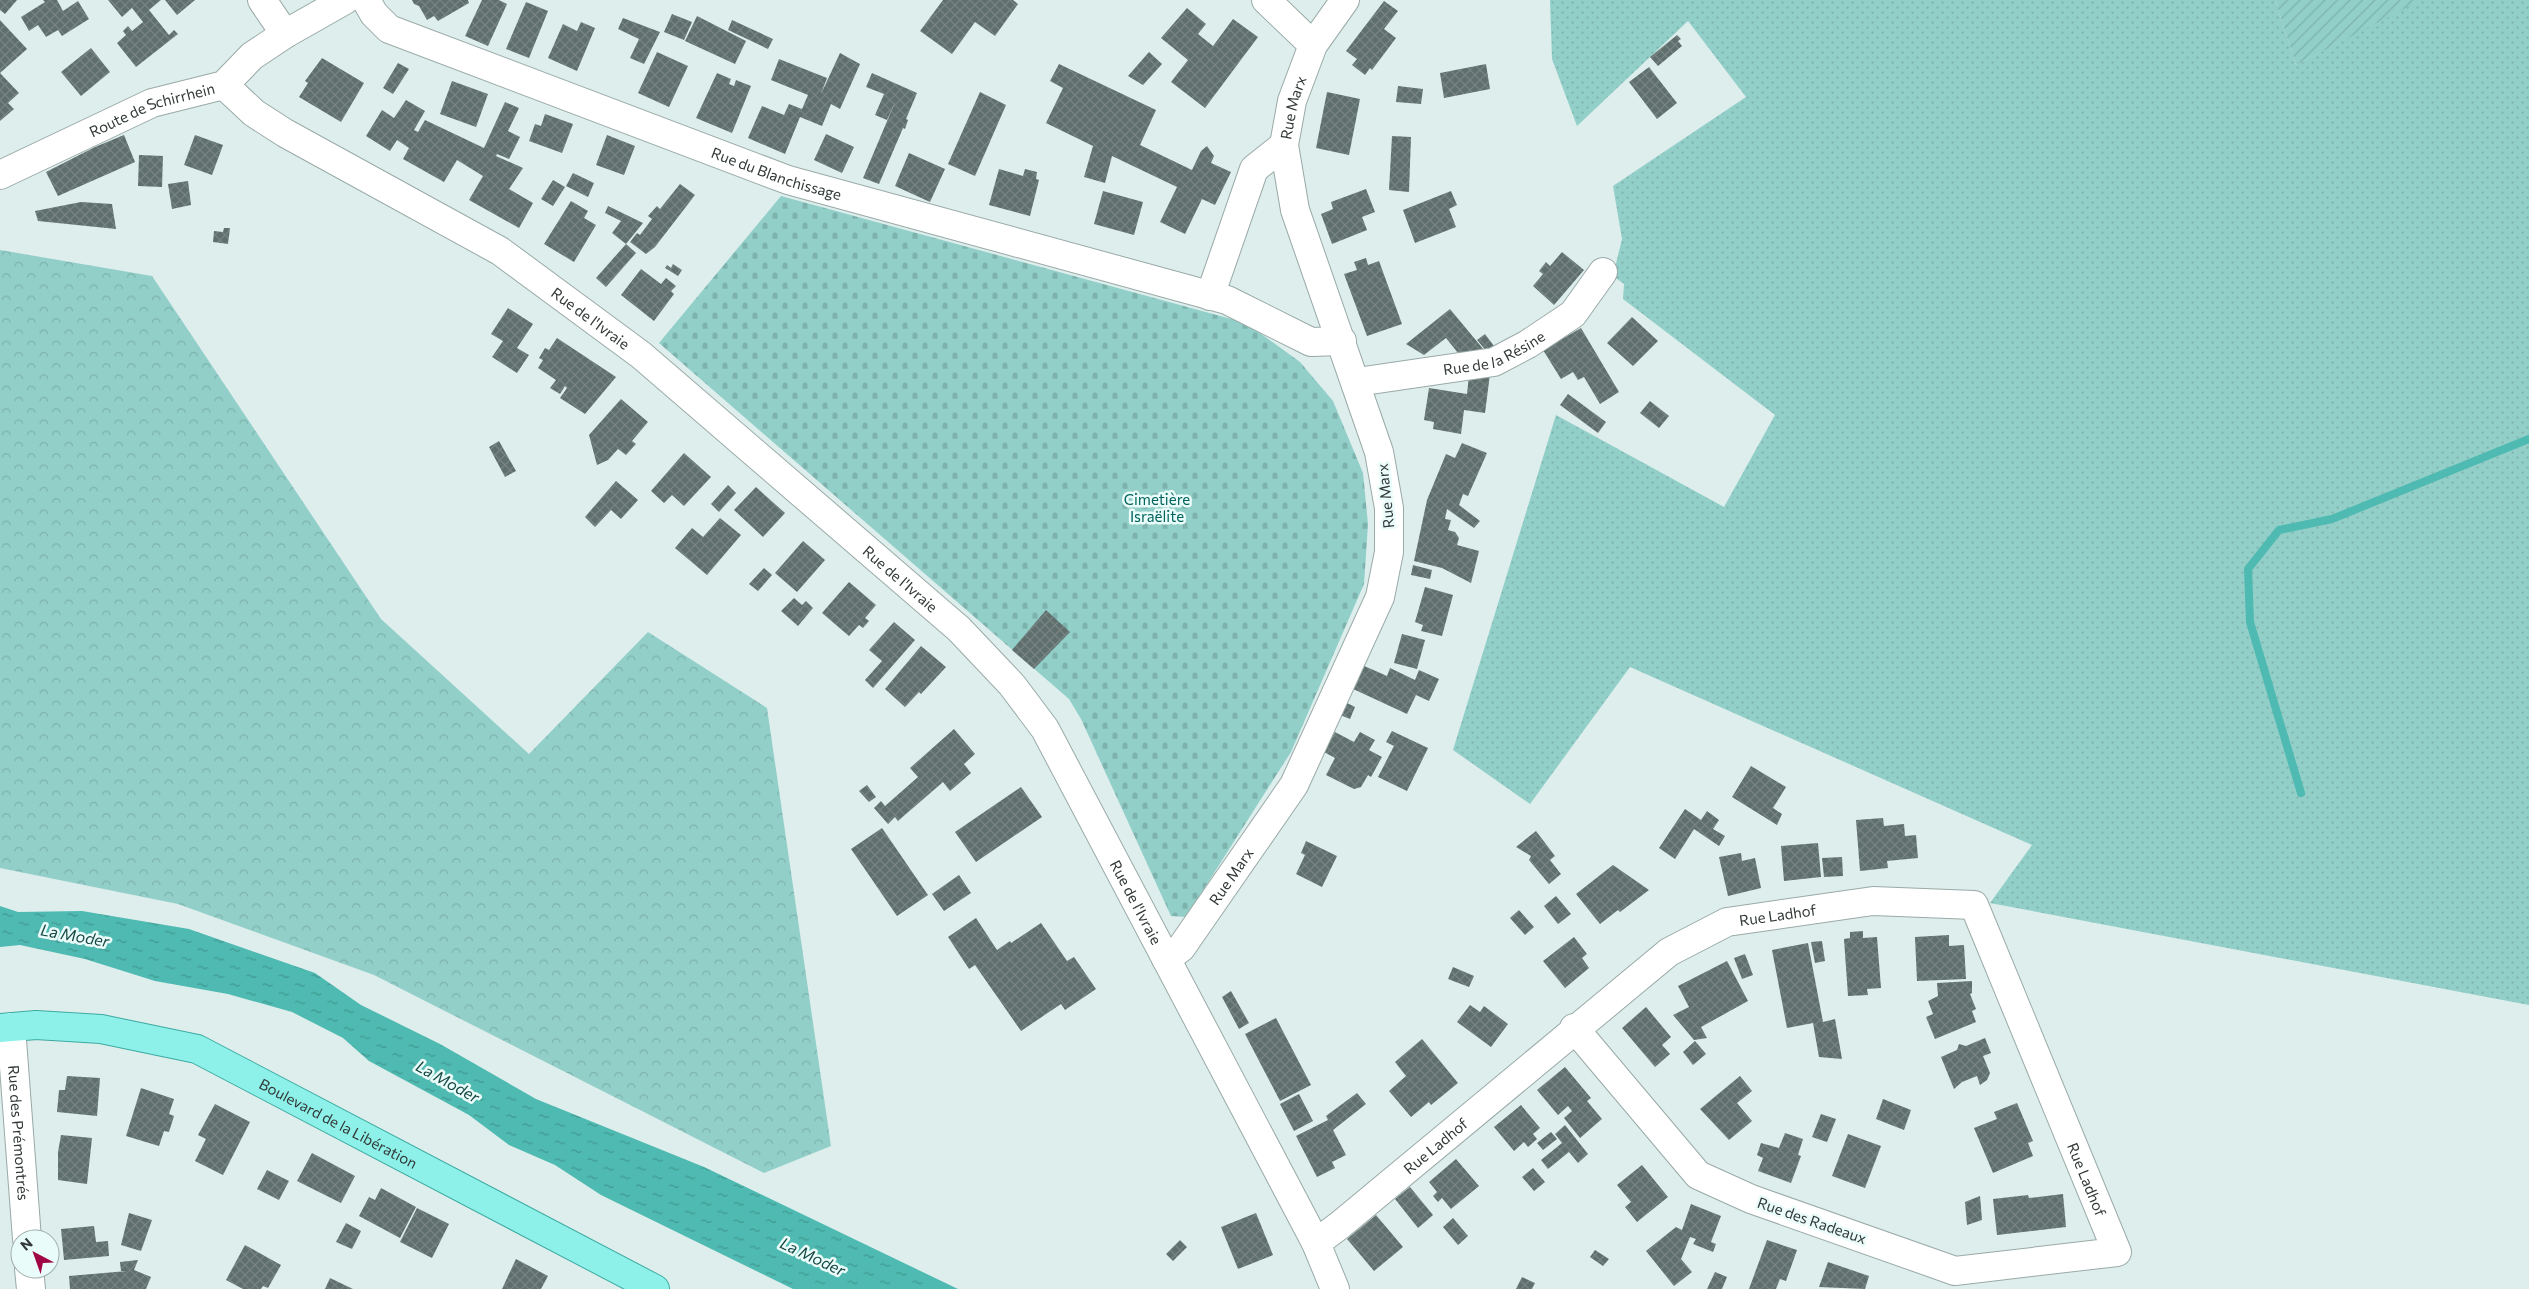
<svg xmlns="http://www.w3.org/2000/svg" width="2529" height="1289" font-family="Commissioner,sans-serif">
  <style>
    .grass { fill: url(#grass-dots) }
    .cemetery { fill: url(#cemetery-stones) }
    .park { fill: url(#park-crowns) }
    .garden { fill: url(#garden-furrows) }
    .water { fill: url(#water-ripples) }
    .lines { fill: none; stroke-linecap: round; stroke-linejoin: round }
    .stream { stroke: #4ebab1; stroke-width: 8 }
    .building { fill: url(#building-cross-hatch) }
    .street-casing { stroke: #99aaa7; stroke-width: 30 }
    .secondary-casing { stroke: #99aaa7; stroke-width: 30 }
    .primary-casing { stroke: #3daaa2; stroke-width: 30 }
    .street { stroke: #fff; stroke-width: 28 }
    .secondary { stroke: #fff; stroke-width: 28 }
    .primary { stroke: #8ef1e9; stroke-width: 28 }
    .labels { text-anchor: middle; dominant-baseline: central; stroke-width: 5; stroke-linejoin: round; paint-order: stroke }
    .street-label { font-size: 15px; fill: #323938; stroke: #eafcf9 }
    .park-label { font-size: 15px; fill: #02635d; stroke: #eafcf9 }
    .water-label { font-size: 16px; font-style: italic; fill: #184844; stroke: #eafcf9 }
  </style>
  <defs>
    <pattern id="grass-dots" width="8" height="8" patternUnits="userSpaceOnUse" patternTransform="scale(1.25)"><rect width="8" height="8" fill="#92cfc9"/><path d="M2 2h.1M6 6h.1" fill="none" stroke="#7eb2ad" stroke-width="1.8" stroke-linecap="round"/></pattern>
    <pattern id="cemetery-stones" width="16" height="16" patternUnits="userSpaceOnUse" patternTransform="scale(1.25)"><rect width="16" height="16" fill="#92cfc9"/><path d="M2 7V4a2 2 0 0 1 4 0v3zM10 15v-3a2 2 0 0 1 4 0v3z" fill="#7eb2ad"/></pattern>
    <pattern id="park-crowns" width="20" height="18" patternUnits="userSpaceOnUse" patternTransform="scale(1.25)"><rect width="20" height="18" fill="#92cfc9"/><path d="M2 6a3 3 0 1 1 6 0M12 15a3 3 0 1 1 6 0" fill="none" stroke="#7eb2ad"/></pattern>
    <pattern id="garden-furrows" width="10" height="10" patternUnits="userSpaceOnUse" patternTransform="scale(1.25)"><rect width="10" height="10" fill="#92cfc9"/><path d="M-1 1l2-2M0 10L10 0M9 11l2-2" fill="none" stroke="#7eb2ad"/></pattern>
    <pattern id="water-ripples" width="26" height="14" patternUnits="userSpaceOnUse" patternTransform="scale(1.25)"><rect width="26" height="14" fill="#4ebab1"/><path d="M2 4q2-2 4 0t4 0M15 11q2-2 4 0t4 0" fill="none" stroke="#419891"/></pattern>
    <pattern id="building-cross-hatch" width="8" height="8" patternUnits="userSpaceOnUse" patternTransform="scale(1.25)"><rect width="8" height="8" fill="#5f6f6d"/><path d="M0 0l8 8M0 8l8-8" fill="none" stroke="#788482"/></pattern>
  </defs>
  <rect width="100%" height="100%" fill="#ddeeec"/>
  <polygon class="grass" points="1550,0 2275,0 2296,65 2418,0 2529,0 2529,1005 1990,903 2032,845 1630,667 1530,804 1453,750 1556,415 1724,507 1775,415 1623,299 1624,284 1613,276 1622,239 1613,186 1746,97 1688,21 1577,126 1552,59"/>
  <polygon class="cemetery" points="781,196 1246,323 1300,362 1333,401 1363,473 1368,524 1364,584 1291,752 1186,917 1171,916 1081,719 1069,699 659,343"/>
  <polygon class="park" points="0,250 152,276 381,619 529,754 648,632 767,708 831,1146 764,1173 374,975 178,904 0,868"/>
  <polygon class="garden" points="2275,0 2418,0 2419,1 2296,65"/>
  <polygon class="water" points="0,906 18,912 82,911 189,929 315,973 361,1005 440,1044 536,1099 704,1167 958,1289 793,1289 601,1195 555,1165 509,1145 469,1115 369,1061 343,1038 292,1012 228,994 155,981 85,959 20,945 0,947"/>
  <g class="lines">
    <polyline class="stream" points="2301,793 2250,622 2248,569 2279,530 2332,519 2529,439"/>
  </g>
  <g class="building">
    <polygon points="0,0 17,0 5,14 0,10"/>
    <polygon points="43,0 57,0 63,11 78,1 89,19 62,36 58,30 46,37 38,25 29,31 21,17 45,2"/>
    <polygon points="108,0 161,0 149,10 169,35 174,30 178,34 136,67 117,43 126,35 123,31 128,26 132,31 143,22 132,8 122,17"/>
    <polygon points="165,0 195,0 177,15"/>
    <polygon points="412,0 468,0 469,3 438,21 434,16 427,20 419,6 414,4"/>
    <polygon points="482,0 499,0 507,4 488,46 465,36"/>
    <polygon points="943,0 1013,0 1018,4 995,36 975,22 952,54 920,31"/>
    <polygon points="1384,1 1398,11 1384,29 1396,38 1372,70 1370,68 1365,75 1352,65 1357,59 1346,51"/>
    <polygon points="526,2 548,11 529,58 506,49"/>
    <polygon points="1187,8 1206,24 1198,34 1213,46 1233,19 1258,37 1205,108 1171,82 1188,60 1161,38"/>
    <polygon points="672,14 692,22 684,40 664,32"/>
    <polygon points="697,16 746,41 735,64 685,41"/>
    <polygon points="623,18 660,32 644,64 630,58 639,39 618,29"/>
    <polygon points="0,20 27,49 0,73 19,93 8,103 14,109 0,121"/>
    <polygon points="732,20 773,39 768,49 728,30"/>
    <polygon points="581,22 595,28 577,71 548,58 563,24 577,31"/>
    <polygon points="1677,35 1681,39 1678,41 1682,46 1658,66 1650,57"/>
    <polygon points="91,48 110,72 81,96 61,72"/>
    <polygon points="657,52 688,66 669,107 638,93"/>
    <polygon points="1149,52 1162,64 1143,85 1128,76"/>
    <polygon points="840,53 860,64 840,109 831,104 822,126 800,117 785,154 748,138 762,106 784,115 789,104 802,109 808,95 771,80 779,59 827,78 821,94"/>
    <polygon points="322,58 364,83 341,122 299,97 308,83 305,81"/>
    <polygon points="398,63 409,69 393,94 383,88"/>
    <polygon points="1059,64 1156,110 1140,145 1192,170 1201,151 1207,146 1214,156 1211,163 1231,172 1215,205 1202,199 1185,234 1160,222 1177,187 1112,156 1105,183 1084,177 1093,146 1046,123 1063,88 1050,81"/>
    <polygon points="1486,64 1490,89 1444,98 1440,73"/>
    <polygon points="1649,67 1677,103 1657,119 1629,82"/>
    <polygon points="717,73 731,79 729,84 734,86 736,80 751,86 732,133 696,118"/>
    <polygon points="872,73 917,93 906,119 908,120 905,129 903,128 879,184 863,178 896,100 887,120 875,115 884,94 866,87"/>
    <polygon points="452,81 488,94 476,127 440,114"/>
    <polygon points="1398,86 1423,89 1421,104 1396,102"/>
    <polygon points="980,92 1006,105 975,176 948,164"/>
    <polygon points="1327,92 1360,99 1349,155 1316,148"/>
    <polygon points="406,100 425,111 414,130 418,132 425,120 484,148 505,102 519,108 508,131 520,137 509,159 497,154 496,156 523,168 509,189 533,203 519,228 469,200 483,176 457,160 444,182 403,159 409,148 397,140 390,151 366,136 382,110 394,118"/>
    <polygon points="545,114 573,124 562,153 529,141 535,124 541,126"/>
    <polygon points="826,134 854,147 842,173 814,160"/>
    <polygon points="124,135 135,162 58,196 46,172 95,147"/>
    <polygon points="195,135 223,145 212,175 184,165"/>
    <polygon points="607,135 635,146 624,175 596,165"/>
    <polygon points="1392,136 1411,137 1409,192 1389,190"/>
    <polygon points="909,153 945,169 930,202 895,186"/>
    <polygon points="139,155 163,156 162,187 138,186"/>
    <polygon points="999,169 1023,176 1025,169 1037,172 1036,179 1039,180 1030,216 989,205"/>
    <polygon points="573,173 594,183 588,197 566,186"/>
    <polygon points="553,180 565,187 553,206 541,199"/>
    <polygon points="188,181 191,205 172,209 168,184"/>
    <polygon points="680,184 695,195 655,247 646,254 630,242 637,233 640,235 652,219 648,216 657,206 660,209"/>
    <polygon points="1366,189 1375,212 1362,217 1367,230 1332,244 1321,214 1333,209 1331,202"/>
    <polygon points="1103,191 1143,202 1134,235 1094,224"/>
    <polygon points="1451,191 1457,205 1449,209 1456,227 1415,243 1403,210"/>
    <polygon points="571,201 588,211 584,218 596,225 574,262 544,244"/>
    <polygon points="81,202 112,204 116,229 38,221 35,211"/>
    <polygon points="608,206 643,223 626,244 612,233 621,221 605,213"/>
    <polygon points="224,228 230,228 228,244 213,242 214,231 223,232"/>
    <polygon points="626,244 636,253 606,287 596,278"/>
    <polygon points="1562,252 1584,270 1554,305 1533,286 1543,274 1539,271 1546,262 1550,266"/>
    <polygon points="1366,258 1368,265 1379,261 1402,324 1367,336 1344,274 1357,270 1354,262"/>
    <polygon points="673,264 682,270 678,276 665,268 667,265 671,268"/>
    <polygon points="641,269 661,284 666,278 676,286 671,291 674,294 654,321 621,295"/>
    <polygon points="508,308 533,324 517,348 529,355 517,373 492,357 503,341 491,334"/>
    <polygon points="1450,309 1489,356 1462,358 1446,338 1424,355 1406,344"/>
    <polygon points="1632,317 1658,341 1633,366 1607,343"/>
    <polygon points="1581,328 1619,392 1600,404 1584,377 1578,380 1573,372 1561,379 1543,350"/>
    <polygon points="1485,334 1497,350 1488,353 1477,340"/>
    <polygon points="557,338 616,377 585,414 560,398 567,388 565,386 560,394 550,388 556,380 538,368 543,360 539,358 545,348 549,350"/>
    <polygon points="1490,374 1485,413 1464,410 1461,434 1433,429 1434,422 1424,420 1429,388 1467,394 1469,375"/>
    <polygon points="1568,394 1606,422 1598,433 1560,405"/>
    <polygon points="621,399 648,422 632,441 636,444 626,455 618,449 608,460 597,465 589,435"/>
    <polygon points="1650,401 1669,416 1659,428 1640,413"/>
    <polygon points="499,441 516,471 505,477 489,447"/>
    <polygon points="1462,443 1487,453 1468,496 1463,494 1459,505 1480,521 1474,528 1447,509 1445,519 1451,520 1448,530 1455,532 1459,538 1457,545 1479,551 1471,583 1442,568 1414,561 1427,500 1446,454 1455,458"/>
    <polygon points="684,453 711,477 684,506 672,495 664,503 651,491"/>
    <polygon points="616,481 638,500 621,519 611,510 595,527 585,517"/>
    <polygon points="728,485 736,493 719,512 711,504"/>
    <polygon points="756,487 785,513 763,537 734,510"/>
    <polygon points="720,518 741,535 707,575 675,548 692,528 703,537"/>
    <polygon points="803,541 825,560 797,592 775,573"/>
    <polygon points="1413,565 1432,570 1430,579 1411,575"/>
    <polygon points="764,568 772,575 758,591 749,584"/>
    <polygon points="849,582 876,605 865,618 869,621 863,628 859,625 849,636 822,613"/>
    <polygon points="1425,587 1453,595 1442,636 1421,631 1423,625 1415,622"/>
    <polygon points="794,598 802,605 806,601 813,608 798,626 781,611"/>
    <polygon points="1046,610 1070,632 1034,669 1012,650"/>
    <polygon points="894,622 915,640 873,688 865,680 882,661 869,650"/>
    <polygon points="1402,634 1425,640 1417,669 1394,663"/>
    <polygon points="921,646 946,667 921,694 919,692 905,707 885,689"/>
    <polygon points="1362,665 1387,676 1390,668 1415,680 1419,670 1439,679 1429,701 1416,695 1407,714 1351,688"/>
    <polygon points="1345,702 1355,707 1350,719 1340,715"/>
    <polygon points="954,729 975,754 964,764 971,773 950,791 943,782 898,821 895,817 888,824 874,808 881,801 885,806 918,777 910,768"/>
    <polygon points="1392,731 1428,748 1407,791 1378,777 1394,746 1386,742"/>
    <polygon points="1335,732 1354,742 1360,732 1375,740 1369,750 1382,757 1371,777 1368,775 1361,787 1354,789 1326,775 1335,758 1324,752"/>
    <polygon points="1751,766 1786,787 1773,808 1782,814 1777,825 1732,797"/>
    <polygon points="867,785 876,797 869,802 859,791"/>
    <polygon points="1021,787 1042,817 976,862 955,832"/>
    <polygon points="1685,809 1701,820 1707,811 1719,820 1713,829 1725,836 1719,846 1694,829 1675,859 1659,848"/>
    <polygon points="1883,818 1884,826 1904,824 1905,836 1916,835 1918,858 1887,861 1888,868 1860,871 1856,820"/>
    <polygon points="882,828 928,895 897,916 851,849"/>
    <polygon points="1536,831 1555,856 1550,860 1561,874 1549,884 1529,860 1531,856 1516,847"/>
    <polygon points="1306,841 1337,856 1322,887 1296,874 1305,855 1301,853"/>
    <polygon points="1818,843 1821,877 1784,881 1781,846"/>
    <polygon points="1741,853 1742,861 1755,858 1761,888 1728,896 1719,857"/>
    <polygon points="1842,857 1843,876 1824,877 1822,858"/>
    <polygon points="1613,865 1649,890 1620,912 1618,910 1600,924 1576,894"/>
    <polygon points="959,875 971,893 944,911 932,894"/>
    <polygon points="1556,896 1571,914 1558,924 1544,906"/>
    <polygon points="1519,910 1534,927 1525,935 1510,918"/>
    <polygon points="976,918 997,950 1010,941 1011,943 1041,923 1067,961 1074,957 1096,989 1065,1010 1061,1004 1021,1031 975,965 969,969 948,937"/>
    <polygon points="1863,931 1863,938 1877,937 1881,988 1867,989 1868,995 1848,996 1844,939 1850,938 1850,932"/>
    <polygon points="1949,935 1949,946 1964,945 1966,979 1917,981 1915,937"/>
    <polygon points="1574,937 1587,954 1582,958 1589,968 1565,988 1543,961"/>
    <polygon points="1822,941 1825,961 1815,963 1811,942"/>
    <polygon points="1808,943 1823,1022 1835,1019 1842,1059 1819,1057 1813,1023 1787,1028 1772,950"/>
    <polygon points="1745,954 1753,975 1742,979 1734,958"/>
    <polygon points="1727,961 1748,1001 1701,1027 1707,1038 1694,1040 1673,1015 1689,1007 1678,986"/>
    <polygon points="1453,967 1474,976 1469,987 1448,979"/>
    <polygon points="1972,981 1972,993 1970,994 1976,1009 1972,1011 1976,1022 1935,1039 1926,1017 1933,1014 1928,1001 1938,996 1937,983"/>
    <polygon points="1231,991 1249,1023 1239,1029 1222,997"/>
    <polygon points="1470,1005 1480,1012 1484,1006 1508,1024 1491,1047 1457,1022"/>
    <polygon points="1646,1007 1671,1037 1662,1045 1670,1054 1655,1067 1622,1028"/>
    <polygon points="1276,1018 1311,1085 1280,1101 1245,1034"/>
    <polygon points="1985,1038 1991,1053 1983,1056 1990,1073 1987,1080 1980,1085 1977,1076 1962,1082 1954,1089 1941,1057 1957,1050 1959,1044 1966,1046"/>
    <polygon points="1422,1039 1458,1083 1431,1105 1429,1102 1411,1117 1389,1091 1406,1076 1395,1062"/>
    <polygon points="1695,1041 1706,1054 1693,1065 1683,1052"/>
    <polygon points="1565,1067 1591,1098 1587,1101 1602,1119 1580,1138 1564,1118 1572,1111 1568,1106 1558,1115 1537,1090"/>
    <polygon points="67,1076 100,1078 97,1116 57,1112 59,1090 65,1090"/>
    <polygon points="1740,1076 1752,1091 1737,1103 1752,1121 1729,1140 1700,1109"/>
    <polygon points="141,1088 174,1099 169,1114 174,1116 169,1132 164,1131 159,1146 126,1136"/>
    <polygon points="1357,1093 1366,1104 1333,1130 1346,1155 1332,1162 1335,1168 1317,1177 1296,1136 1328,1120 1326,1116"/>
    <polygon points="1299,1094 1313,1121 1294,1131 1280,1104"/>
    <polygon points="1883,1099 1911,1110 1904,1130 1876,1119"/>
    <polygon points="2017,1103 2033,1141 2028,1143 2033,1156 1993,1173 1974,1128 1997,1119 1994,1112"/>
    <polygon points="215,1104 250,1122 223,1175 195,1161 206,1139 198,1135"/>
    <polygon points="1521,1105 1540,1128 1533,1134 1537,1139 1528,1147 1524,1142 1514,1151 1494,1127"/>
    <polygon points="1821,1114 1836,1119 1827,1142 1812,1137"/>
    <polygon points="1565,1125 1588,1154 1578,1163 1569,1152 1548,1169 1541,1160 1562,1143 1555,1134"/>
    <polygon points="1551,1132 1557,1139 1543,1150 1537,1143"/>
    <polygon points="1785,1133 1803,1139 1798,1155 1801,1156 1791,1183 1758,1171 1763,1158 1757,1155 1761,1143 1779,1148"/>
    <polygon points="1848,1134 1881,1146 1865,1188 1832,1176"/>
    <polygon points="61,1135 92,1138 87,1184 58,1180 58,1152"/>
    <polygon points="312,1153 355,1176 341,1203 297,1181"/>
    <polygon points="1456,1159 1479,1186 1451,1209 1442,1198 1438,1202 1433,1196 1437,1192 1429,1182"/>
    <polygon points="1642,1165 1668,1197 1637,1222 1625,1207 1631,1202 1617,1185"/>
    <polygon points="1533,1168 1545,1182 1534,1191 1522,1177"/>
    <polygon points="267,1170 289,1181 279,1200 257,1189"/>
    <polygon points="1410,1187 1433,1215 1418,1228 1395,1199"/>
    <polygon points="381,1188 416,1207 400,1238 359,1216 369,1197 375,1200"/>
    <polygon points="2063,1194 2066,1227 1997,1235 1993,1199 2028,1195 2029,1198"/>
    <polygon points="1980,1196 1982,1220 1967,1225 1965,1202"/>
    <polygon points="1691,1204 1721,1216 1711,1242 1716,1244 1713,1252 1693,1244 1696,1239 1690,1237 1681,1259 1692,1272 1674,1286 1646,1251 1676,1227 1682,1230"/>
    <polygon points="417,1208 449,1224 432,1258 400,1242"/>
    <polygon points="129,1213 152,1220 141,1251 121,1245"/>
    <polygon points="1256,1213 1273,1255 1238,1269 1221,1227"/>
    <polygon points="1376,1215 1403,1247 1374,1271 1347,1239"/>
    <polygon points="1453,1218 1468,1236 1458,1245 1443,1227"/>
    <polygon points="346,1223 361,1231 352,1249 336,1242"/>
    <polygon points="94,1226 96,1242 108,1241 109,1256 64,1260 61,1229"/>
    <polygon points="1180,1240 1187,1247 1173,1261 1166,1254"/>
    <polygon points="1767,1240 1797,1250 1786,1281 1780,1279 1776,1289 1749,1289"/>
    <polygon points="245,1245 281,1265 268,1288 263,1286 261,1289 243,1289 226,1280"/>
    <polygon points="1595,1250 1609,1259 1603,1266 1590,1257"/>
    <polygon points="516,1259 548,1276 541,1289 502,1289"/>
    <polygon points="138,1260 134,1270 151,1277 146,1289 70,1289 69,1276 127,1271 121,1271 120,1262"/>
    <polygon points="1828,1262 1869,1276 1865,1289 1819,1287"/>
    <polygon points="1715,1272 1727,1277 1722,1289 1707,1289"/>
    <polygon points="1522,1277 1535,1283 1532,1289 1516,1289"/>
    <polygon points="330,1278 353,1289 325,1289"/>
  </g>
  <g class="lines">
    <g class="street-casing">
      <g id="street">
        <polyline points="262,0 285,34"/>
        <path id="s1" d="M366 0 374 14 389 29 788 180 1227 300 1311 342 1342 341"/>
        <polyline points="1266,0 1313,45"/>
        <path id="s2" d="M224 85 254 113 285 133 500 251 641 355 959 629 1012 685 1045 729 1316 1243 1335 1289"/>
        <polyline points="1210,296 1254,169 1284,145"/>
        <path id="s3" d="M1357 382 1494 362 1528 344 1573 314 1603 272"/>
        <path id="s4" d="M1166 959 1181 948 1294 785 1380 597 1389 552V508L1379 452 1295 210 1284 145 1292 101 1313 45 1345 0"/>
        <path id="s5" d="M11 1027 27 1239"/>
        <path id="s6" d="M1316 1243 1340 1225 1669 952 1727 922 1873 901 1974 905 2117 1252 1955 1271 1751 1199 1698 1175 1574 1028"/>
        <polyline points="29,1269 31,1289"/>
      </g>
    </g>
    <g class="secondary-casing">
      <g id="secondary">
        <path id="s7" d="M0 175 152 103 224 85 252 56 285 34 345 0"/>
      </g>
    </g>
    <g class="primary-casing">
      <g id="primary">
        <path id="s8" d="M0 1028 36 1025 101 1029 197 1049 655 1289"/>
      </g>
    </g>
    <use href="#street" class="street"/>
    <use href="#secondary" class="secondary"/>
    <use href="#primary" class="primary"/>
  </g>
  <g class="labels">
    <g class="street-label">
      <text stroke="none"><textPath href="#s4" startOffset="931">Rue Marx</textPath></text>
      <text stroke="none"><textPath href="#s7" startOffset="166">Route de Schirrhein</textPath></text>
      <text stroke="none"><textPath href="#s1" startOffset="451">Rue du Blanchissage</textPath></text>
      <text stroke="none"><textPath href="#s2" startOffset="436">Rue de l'Ivraie</textPath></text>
      <text stroke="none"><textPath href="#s3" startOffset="141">Rue de la Résine</textPath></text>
      <text transform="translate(1385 496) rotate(-96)">Rue Marx</text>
      <text stroke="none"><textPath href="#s2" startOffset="841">Rue de l'Ivraie</textPath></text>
      <text stroke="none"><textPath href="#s4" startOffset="106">Rue Marx</textPath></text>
      <text stroke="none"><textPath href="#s2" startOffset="1246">Rue de l'Ivraie</textPath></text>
      <text stroke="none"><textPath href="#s6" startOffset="574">Rue Ladhof</textPath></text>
      <text stroke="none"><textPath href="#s8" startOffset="359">Boulevard de la Libération</textPath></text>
      <text stroke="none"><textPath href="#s5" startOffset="106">Rue des Prémontrés</textPath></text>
      <text stroke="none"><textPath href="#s6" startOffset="154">Rue Ladhof</textPath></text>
      <text stroke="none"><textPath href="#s6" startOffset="1068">Rue Ladhof</textPath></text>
      <text transform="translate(1812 1220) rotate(19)">Rue des Radeaux</text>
    </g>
    <g class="park-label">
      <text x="1157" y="499">Cimetière<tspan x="1157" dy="17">Israëlite</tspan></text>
    </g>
    <g class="water-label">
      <text transform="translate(75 935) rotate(10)">La Moder</text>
      <text transform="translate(448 1081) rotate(29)">La Moder</text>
      <text transform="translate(813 1256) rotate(25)">La Moder</text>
    </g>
  </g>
  <g transform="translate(35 1254) rotate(319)"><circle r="24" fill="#eafcf9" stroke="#a0aeac"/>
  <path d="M0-4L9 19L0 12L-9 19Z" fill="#a10745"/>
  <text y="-8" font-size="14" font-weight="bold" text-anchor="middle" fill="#323938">N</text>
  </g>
</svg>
